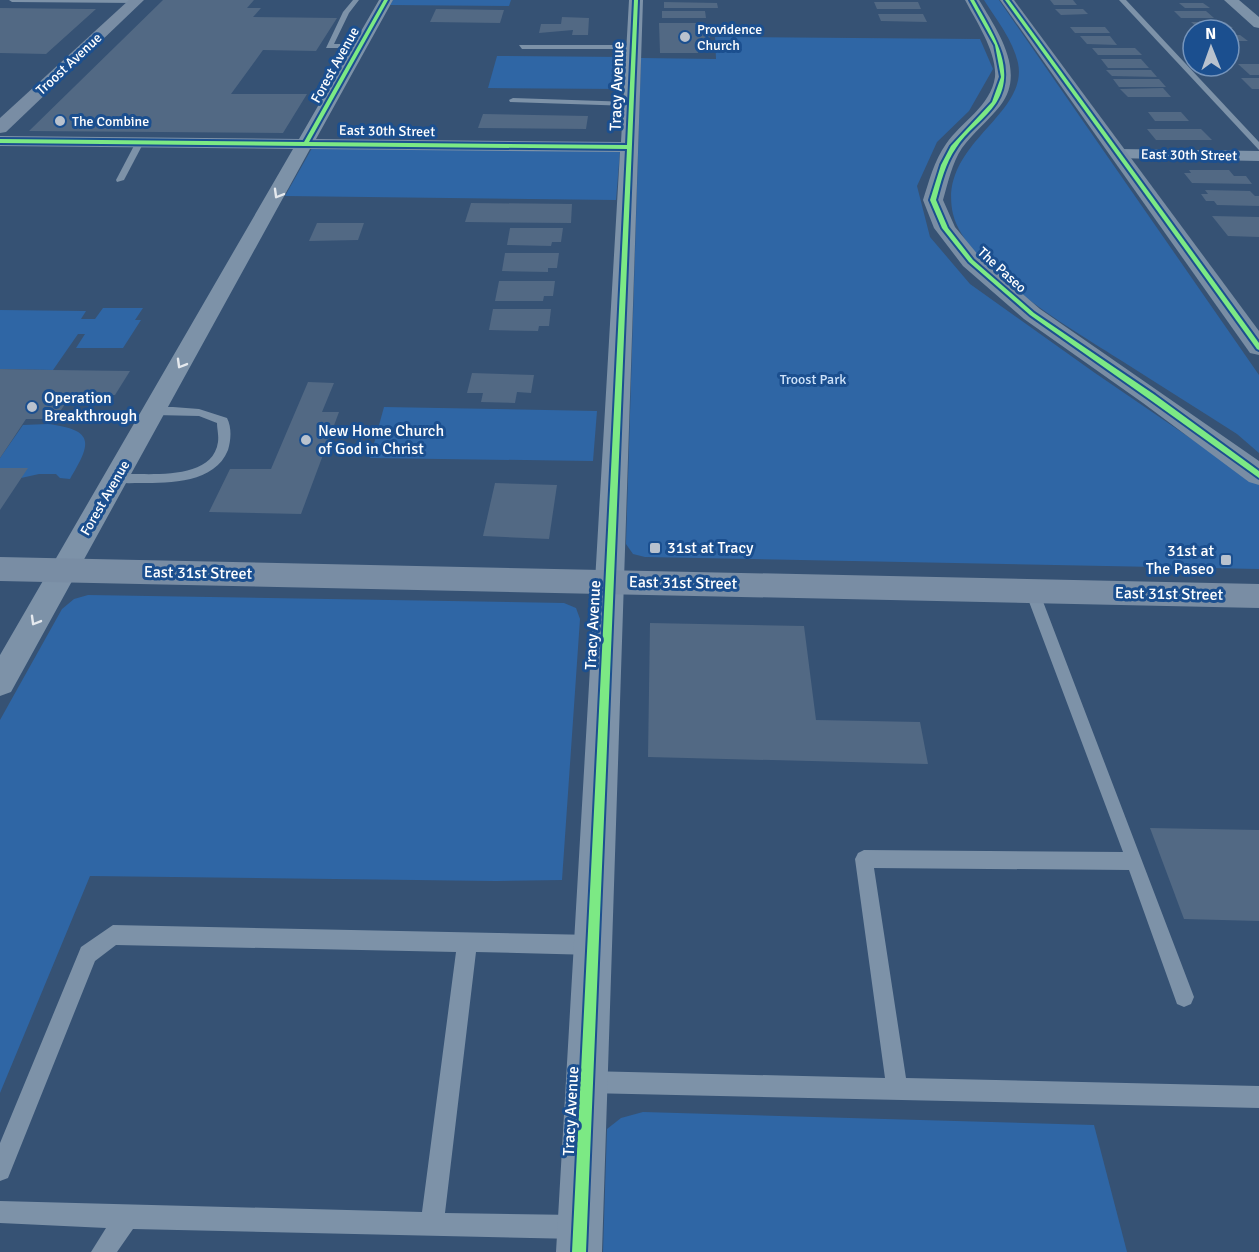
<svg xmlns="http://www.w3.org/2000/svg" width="1259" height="1252" font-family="Signika,sans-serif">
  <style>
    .green { fill: #2f66a5 }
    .building { fill: #526984 }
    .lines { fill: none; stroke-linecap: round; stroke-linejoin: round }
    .lane { fill: #7d92a8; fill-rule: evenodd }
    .street { fill: #7d92a8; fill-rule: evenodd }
    .secondary { fill: #798da4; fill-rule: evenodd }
    .cycleway-casing { stroke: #1b4f8f; stroke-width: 4 }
    .cycleway { fill: #7ce984; fill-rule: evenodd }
    .oneway { stroke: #e5e9ee }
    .poi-dot { fill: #b9c2ce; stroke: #1b4f8f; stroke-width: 2 }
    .labels { text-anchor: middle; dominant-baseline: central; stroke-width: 6; stroke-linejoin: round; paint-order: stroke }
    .far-poi-label { font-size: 14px; fill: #fff; stroke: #1b4f8f; text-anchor: start }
    .far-street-label { font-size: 14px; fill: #fff; stroke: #1b4f8f }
    .far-park-label { font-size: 14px; fill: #cfe3fa; stroke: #1b4f8f }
    .street-label { font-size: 16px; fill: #fff; stroke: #1b4f8f }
    .poi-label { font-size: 16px; fill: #fff; stroke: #1b4f8f; text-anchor: start }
  </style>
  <rect width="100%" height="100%" fill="#365274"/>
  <g class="green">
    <polygon points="393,0 511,0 509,6 390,5"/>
    <path d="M984 0H999L1259 375V453L1237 434C1199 410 1160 385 1122 361 1077 332 966 269 953 214 937 144 1029 116 1018 63 1013 40 996 19 984 0Z"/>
    <polygon points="715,37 980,39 993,69 969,111 937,142 917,186 930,237 970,284 1095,373 1259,485 1259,569 645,557 633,554 626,544 641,58 716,59"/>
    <polygon points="497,56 624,57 622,89 488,88"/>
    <polygon points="312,148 620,151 616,200 285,196"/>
    <polygon points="103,308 143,308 135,320 141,320 123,348 76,348 85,334 78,334 53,370 0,369 0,310 86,311 81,319 95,319"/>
    <polygon points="384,407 597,411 593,461 370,458"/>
    <path d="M48 424C96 430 91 444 70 479L60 478 56 474H39L21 478 27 468H0V458L23 425Z"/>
    <polygon points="88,595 564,603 576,608 580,619 562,880 496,881 90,876 0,1093 0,720 62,609 74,599"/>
    <polygon points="643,1112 1094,1125 1127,1252 603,1252 607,1129 621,1118"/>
  </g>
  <g class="building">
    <polygon points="163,0 254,0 247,8 261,8 253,17 337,18 316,51 263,50 231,94 307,94 283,133 29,131"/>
    <polygon points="1050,0 1073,0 1077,5 1054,5"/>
    <polygon points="664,2 717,3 718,8 664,8"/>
    <polygon points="874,2 918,2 921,9 877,9"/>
    <polygon points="1179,3 1203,3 1210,8 1185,8"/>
    <polygon points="0,8 89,9 96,9 46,54 0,53"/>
    <polygon points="436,9 504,10 500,23 430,22"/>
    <polygon points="1055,9 1083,9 1088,14 1061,15"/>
    <polygon points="662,11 705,11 706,18 662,18"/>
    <polygon points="1174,11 1206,11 1214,18 1181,18"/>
    <polygon points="878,14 923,14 927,22 881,21"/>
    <polygon points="562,17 589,18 588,35 572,35 573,30 539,33 541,24 561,24"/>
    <polygon points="1191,22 1225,22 1233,28 1198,28"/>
    <polygon points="659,23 697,23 697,30 709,30 710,43 697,43 698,53 660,53"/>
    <polygon points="1070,27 1105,27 1110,33 1075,33"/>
    <polygon points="1229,35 1240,35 1248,41 1229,41"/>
    <polygon points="1080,36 1110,36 1117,45 1087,44"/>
    <polygon points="1092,48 1135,48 1142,55 1098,55"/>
    <polygon points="1101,59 1141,59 1149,68 1108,68"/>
    <polygon points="1238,64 1259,64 1259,75 1250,75"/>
    <polygon points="1106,70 1151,70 1157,77 1112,76"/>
    <polygon points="1241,78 1259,78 1259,89 1252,89"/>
    <polygon points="1113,79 1159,79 1166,87 1119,87"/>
    <polygon points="1163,88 1171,97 1128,97 1120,89"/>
    <polygon points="1148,112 1181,112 1189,121 1155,121"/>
    <polygon points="483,114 588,116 586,129 478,128"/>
    <polygon points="1147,129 1201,129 1212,140 1156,140"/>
    <polygon points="1189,170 1229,170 1234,176 1246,176 1252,184 1192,183 1184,173 1191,173"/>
    <polygon points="1205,190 1250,191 1255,196 1259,196 1259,206 1217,205 1214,201 1206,201 1201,194 1208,194"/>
    <polygon points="471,203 572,204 571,223 465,222"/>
    <polygon points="1212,216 1259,217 1259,237 1228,236"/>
    <polygon points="317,223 364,223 358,240 309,241"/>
    <polygon points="510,228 563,228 561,242 552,242 551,246 507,245"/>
    <polygon points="505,253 559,253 557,268 548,268 548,272 502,271"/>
    <polygon points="499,281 555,281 553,296 544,296 543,301 495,301"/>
    <polygon points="493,309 551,309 549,326 539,326 538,331 489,330"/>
    <polygon points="0,369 53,370 130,371 115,395 71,395 55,419 26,419 0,458"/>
    <polygon points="472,373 534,375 531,393 517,392 515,403 481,402 483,393 467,393"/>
    <polygon points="308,382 334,383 322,412 339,412 301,514 209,512 230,469 271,469"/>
    <polygon points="0,468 28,468 0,510"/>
    <polygon points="495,483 557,485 549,539 483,536"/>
    <polygon points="650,623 804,626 816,720 920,722 928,764 648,757"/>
    <polygon points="1150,828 1259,830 1259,921 1184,919"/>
  </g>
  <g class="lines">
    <g class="lane">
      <polygon points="9,0 139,0 139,1 136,3 12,2"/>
      <polygon points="353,0 359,0 349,13 334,44 361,44 365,46 361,48 326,48 343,12"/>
      <polygon points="1119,0 1126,0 1259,142 1259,150"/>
      <polygon points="519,45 634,45 638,47 634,49 522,49"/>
      <polygon points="513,98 631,102 635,104 631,106 510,102 509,100"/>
      <polygon points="137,140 144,142 124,180 117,182 116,180"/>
      <path d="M173 407 199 409 227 418C232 428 231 440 228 450 215 483 170 483 141 483 131 483 121 484 112 481L110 478C116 472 124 474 132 474 159 474 213 478 218 442 219 436 217 429 217 423L199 416 155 415 149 411 155 407Z"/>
      <polygon points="1032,585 1037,587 1039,591 1194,997 1191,1004 1184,1007 1177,1004 1129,870 874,868 906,1078 1259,1086 1259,1108 587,1093 580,1089 576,1082 580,1075 587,1071 885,1078 855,859 858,853 864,850 1123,852 1025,591 1027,587"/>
      <polygon points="113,925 594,935 601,938 604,945 601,952 594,955 476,952 445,1213 577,1215 585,1219 589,1227 585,1235 577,1239 133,1229 117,1252 91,1252 106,1228 0,1223 0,1201 422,1212 456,952 116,945 95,961 8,1178 0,1181 0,1143 81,947"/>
    </g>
    <g class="street">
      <polygon points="379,0 393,0 316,139 621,142 629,0 643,0 602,1252 556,1252 620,152 310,149 11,692 0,696 0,655 293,149 0,146 0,136 299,139"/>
      <polygon points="1224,0 1239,0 1259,17 1259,28 1254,27"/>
      <polygon points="1119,149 1259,151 1259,161 1113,158 1110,154 1113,150"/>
    </g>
    <g class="secondary">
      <polygon points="129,0 144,0 6,132 0,133 0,118"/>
      <path d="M965 0H979C997 30 1027 72 1000 106 988 121 973 133 962 148 952 163 948 183 943 200L955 227 979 256 1040 309 1259 461V485L1249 482 1143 403 1024 319 963 266 934 228 923 200C929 181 934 161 946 144 961 122 991 106 995 77 997 52 976 21 965 0Z"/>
      <polygon points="1000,0 1014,0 1259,331 1259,355 1250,353"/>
      <polygon points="0,557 1259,584 1259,608 0,581"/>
    </g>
    <g class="cycleway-casing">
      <g id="cycleway">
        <polygon points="384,0 388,0 309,142 627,145 634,0 638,0 586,1252 572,1252 627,149 0,143 0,139 304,142"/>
        <path d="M970 0H974C991 31 1018 68 996 103 985 120 966 131 956 148 945 164 941 182 936 200L948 228 973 260 1034 313 1155 395 1259 471V478L1149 399 1030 315 969 262 942 228 930 200 941 165 951 146 992 102 1001 77 995 45Z"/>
        <polygon points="1005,0 1009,0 1259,343 1259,350 1257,349"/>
      </g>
    </g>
    <use href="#cycleway" class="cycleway"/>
  </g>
  <defs><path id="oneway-chevron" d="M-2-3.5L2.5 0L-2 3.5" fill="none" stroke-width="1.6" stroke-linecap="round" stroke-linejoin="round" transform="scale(1.5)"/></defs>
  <g class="oneway">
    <use href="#oneway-chevron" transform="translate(278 194) rotate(120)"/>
    <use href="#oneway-chevron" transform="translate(181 364) rotate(120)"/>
    <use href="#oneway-chevron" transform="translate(35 621) rotate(120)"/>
  </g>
  <g class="poi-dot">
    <circle cx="685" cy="37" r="6"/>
    <circle cx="60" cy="121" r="6"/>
    <circle cx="32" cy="407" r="6"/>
    <circle cx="306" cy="440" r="6"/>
    <rect x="649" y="542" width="12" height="12" rx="3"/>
    <rect x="1220" y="554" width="12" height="12" rx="3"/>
  </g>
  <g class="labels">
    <g class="far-poi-label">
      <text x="697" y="29">Providence<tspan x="697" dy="16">Church</tspan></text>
      <text x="72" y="121">The Combine</text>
    </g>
    <g class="far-street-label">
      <text transform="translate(69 64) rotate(-43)">Troost Avenue</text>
      <text transform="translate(335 65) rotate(-61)">Forest Avenue</text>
      <text transform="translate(387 131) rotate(1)">East 30th Street</text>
      <text transform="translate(1189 155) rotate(1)">East 30th Street</text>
      <text transform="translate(1002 270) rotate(42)">The Paseo</text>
      <text transform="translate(105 498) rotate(-60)">Forest Avenue</text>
    </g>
    <g class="far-park-label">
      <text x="813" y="379">Troost Park</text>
    </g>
    <g class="street-label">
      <text transform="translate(617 86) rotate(-88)">Tracy Avenue</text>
      <text transform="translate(198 573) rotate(1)">East 31st Street</text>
      <text transform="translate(683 583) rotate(1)">East 31st Street</text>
      <text transform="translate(1169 594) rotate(1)">East 31st Street</text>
      <text transform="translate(593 625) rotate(-87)">Tracy Avenue</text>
      <text transform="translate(571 1111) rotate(-87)">Tracy Avenue</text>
    </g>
    <g class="poi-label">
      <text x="44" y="398">Operation<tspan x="44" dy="18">Breakthrough</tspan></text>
      <text x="318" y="431">New Home Church<tspan x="318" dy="18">of God in Christ</tspan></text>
      <text x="667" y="548">31st at Tracy</text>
      <text x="1214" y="551" text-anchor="end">31st at<tspan x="1214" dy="18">The Paseo</tspan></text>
    </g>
  </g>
  <g transform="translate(1211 48) rotate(359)"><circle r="28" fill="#1b4f8f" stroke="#7695bc" stroke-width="1.5"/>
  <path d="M0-4.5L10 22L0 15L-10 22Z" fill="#b9c2ce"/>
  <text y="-9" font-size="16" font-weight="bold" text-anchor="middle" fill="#ffffff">N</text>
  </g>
</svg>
